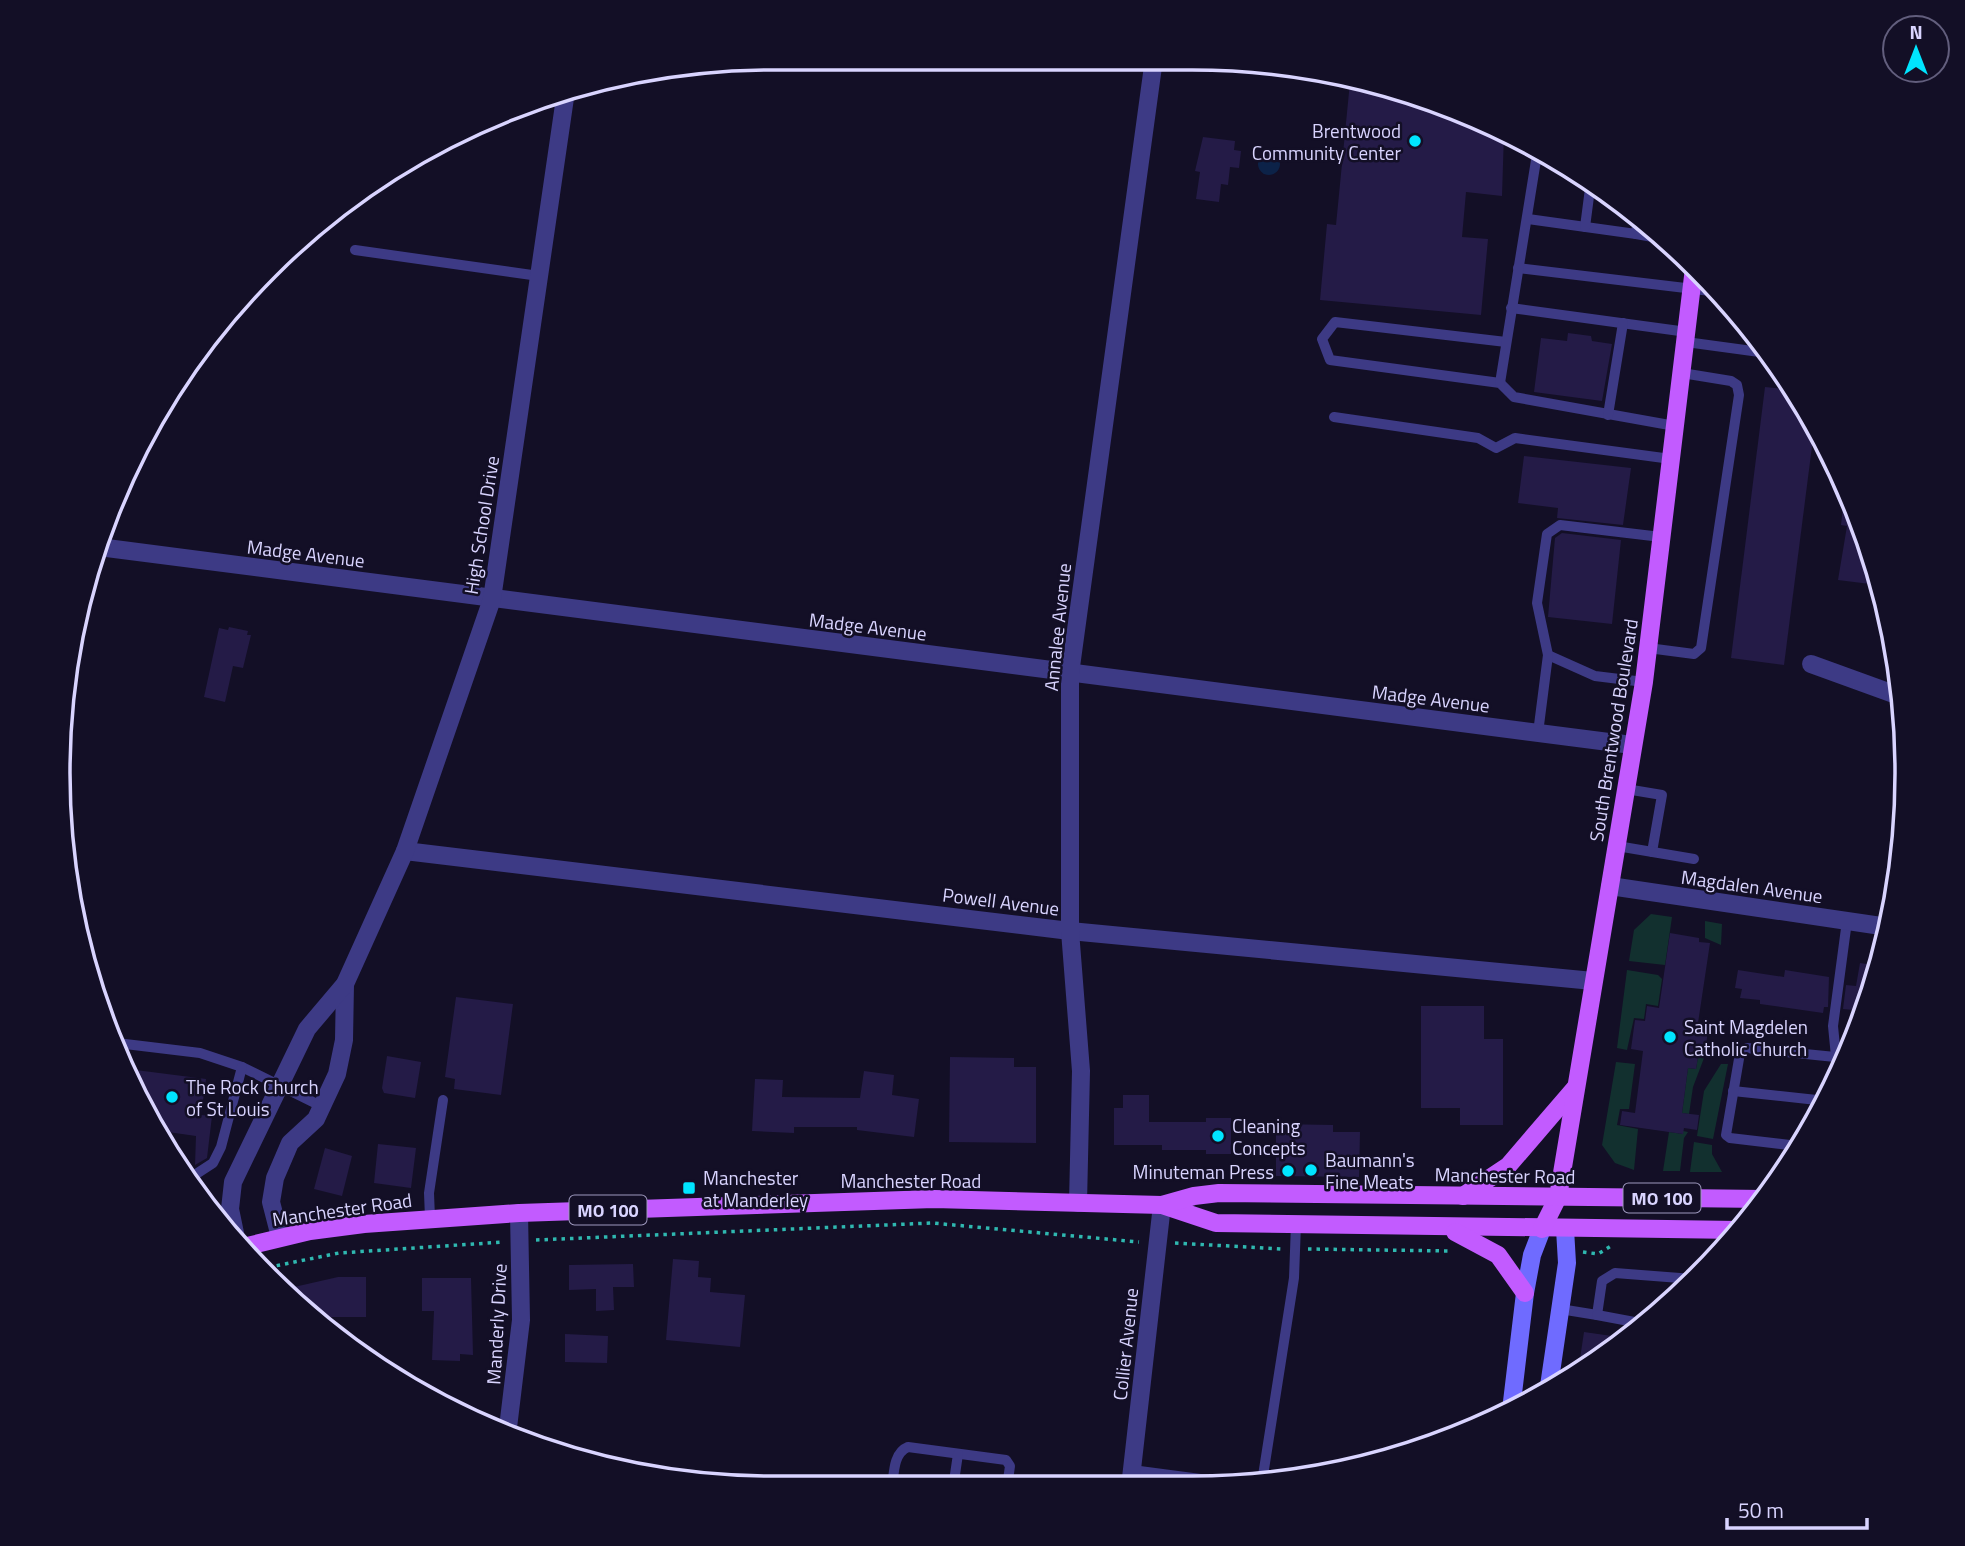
<svg xmlns="http://www.w3.org/2000/svg" width="1965" height="1546" font-family="'Titillium Web',sans-serif">
  <style>
    .green { fill: #12302f }
    .water { fill: #0c2248 }
    .building { fill: #241b47 }
    .lines { fill: none; stroke-linecap: round; stroke-linejoin: round }
    .path { stroke: #2fb8b0; stroke-width: 3.5; stroke-dasharray: 3.5 5; stroke-linecap: butt }
    .service { stroke: #3d3a85; stroke-width: 10 }
    .minor { stroke: #3d3a85; stroke-width: 18 }
    .secondary { stroke: #6f6bff; stroke-width: 18 }
    .primary { stroke: #c25bff; stroke-width: 18 }
    .poi-dot { fill: #00e5ff; stroke: #130f26; stroke-width: 2.5 }
    .labels { text-anchor: middle; dominant-baseline: central; stroke-width: 5; stroke-linejoin: round; paint-order: stroke }
    .shield { fill: #130f26; stroke: #9e99be; stroke-width: 2 }
    .shield-label { font-size: 18px; font-weight: bold; fill: #d9d4ff }
    .poi-label { font-size: 19px; fill: #d9d4ff; stroke: #130f26; text-anchor: start }
    .street-label { font-size: 19px; fill: #d9d4ff; stroke: #130f26 }
    .rim { fill: none; stroke: #d9d4ff; stroke-width: 3.5 }
  </style>
  <rect width="100%" height="100%" fill="#130f26"/>
  <g class="green">
    <polygon points="1651,914 1672,917 1665,965 1629,961 1634,930"/>
    <polygon points="1705,921 1722,924 1721,945 1705,938"/>
    <polygon points="1627,970 1658,975 1662,979 1658,1006 1646,1004 1644,1019 1634,1018 1627,1050 1617,1048"/>
    <polygon points="1698,1057 1704,1058 1693,1087 1689,1114 1682,1113 1688,1068 1696,1069"/>
    <polygon points="1616,1062 1635,1064 1629,1109 1620,1109 1617,1125 1638,1129 1634,1170 1615,1163 1602,1145"/>
    <polygon points="1721,1064 1728,1064 1713,1139 1697,1136 1704,1091"/>
    <polygon points="1683,1131 1688,1132 1684,1138 1680,1171 1663,1171 1669,1132 1683,1134"/>
    <polygon points="1694,1142 1712,1145 1712,1154 1722,1172 1690,1172"/>
  </g>
  <circle class="water" cx="1269" cy="164" r="11"/>
  <g class="building">
    <polygon points="1350,82 1422,96 1504,133 1502,196 1466,192 1462,237 1488,239 1481,315 1320,300 1327,224 1336,225"/>
    <polygon points="1203,137 1235,141 1234,150 1241,151 1239,168 1230,167 1228,185 1221,184 1219,202 1196,199 1200,172 1195,171"/>
    <polygon points="1568,333 1591,336 1592,341 1612,344 1602,401 1534,392 1541,338 1567,341"/>
    <polygon points="1765,387 1794,390 1815,423 1784,665 1731,658"/>
    <polygon points="1524,456 1631,468 1623,525 1557,518 1558,508 1518,503"/>
    <polygon points="1845,489 1869,543 1873,561 1870,584 1838,580 1847,526 1841,525"/>
    <polygon points="1562,533 1621,540 1612,624 1548,617 1555,538"/>
    <polygon points="229,627 248,631 247,635 251,635 243,668 233,666 225,702 204,697 219,628 228,630"/>
    <polygon points="1670,933 1699,938 1699,942 1710,943 1698,1023 1709,1024 1704,1058 1698,1057 1696,1069 1688,1068 1682,1113 1699,1115 1697,1130 1684,1128 1683,1134 1620,1125 1622,1111 1635,1113 1643,1051 1631,1049 1635,1020 1645,1021 1647,1006 1659,1008"/>
    <polygon points="1860,963 1880,966 1857,1027 1851,1025 1853,1010 1843,1009 1846,985 1856,986"/>
    <polygon points="1738,970 1784,977 1785,970 1829,977 1828,1007 1824,1007 1823,1013 1760,1004 1760,1000 1740,998 1742,989 1735,988"/>
    <polygon points="456,997 513,1004 501,1095 454,1089 455,1079 445,1077"/>
    <polygon points="1421,1006 1484,1006 1484,1039 1503,1039 1503,1125 1460,1125 1460,1108 1421,1108"/>
    <polygon points="387,1056 421,1062 415,1098 384,1093 382,1088"/>
    <polygon points="950,1057 1014,1058 1014,1067 1036,1067 1036,1143 949,1142"/>
    <polygon points="128,1069 206,1079 201,1115 212,1116 207,1158 195,1165 196,1136 154,1130"/>
    <polygon points="864,1071 894,1075 892,1095 919,1099 914,1137 857,1130 857,1127 794,1127 794,1133 752,1131 755,1079 783,1080 782,1097 860,1098"/>
    <polygon points="1123,1095 1149,1095 1149,1122 1206,1122 1206,1118 1231,1118 1231,1154 1206,1154 1206,1150 1162,1150 1162,1145 1114,1145 1114,1108 1123,1108"/>
    <polygon points="1276,1124 1333,1125 1333,1132 1360,1132 1359,1177 1276,1176"/>
    <polygon points="378,1144 416,1148 411,1188 374,1183"/>
    <polygon points="325,1148 352,1156 342,1196 314,1189"/>
    <polygon points="673,1259 699,1261 698,1277 711,1278 710,1292 745,1295 740,1347 666,1340"/>
    <polygon points="633,1264 634,1287 613,1287 614,1310 596,1311 596,1289 569,1290 569,1265"/>
    <polygon points="338,1277 366,1277 366,1317 331,1317 335,1335 281,1290"/>
    <polygon points="422,1278 471,1278 473,1355 460,1354 460,1361 432,1360 434,1311 422,1311"/>
    <polygon points="1584,1332 1626,1338 1578,1372"/>
    <polygon points="565,1334 608,1336 607,1363 565,1362"/>
  </g>
  <g class="lines">
    <g class="path">
      <polyline points="536,1240 932,1223 1139,1242"/>
      <polyline points="1175,1243 1282,1249"/>
      <polyline points="1308,1249 1450,1251"/>
      <polyline points="1583,1252 1598,1254 1611,1246"/>
      <polyline points="260,1269 339,1253 504,1242"/>
    </g>
    <g class="service">
      <polyline points="1638,216 1636,234 1664,239"/>
      <polyline points="1528,219 1636,234"/>
      <polyline points="1585,227 1591,181"/>
      <polyline points="355,250 539,276"/>
      <polyline points="1518,268 1719,292"/>
      <polyline points="1511,308 1687,332"/>
      <polyline points="1506,342 1335,322 1322,339 1330,360 1500,383 1514,397 1675,426"/>
      <polyline points="1686,342 1767,353"/>
      <polyline points="1500,383 1538,148"/>
      <polyline points="1608,415 1623,323"/>
      <polyline points="1334,417 1478,438 1496,448 1515,438 1671,459"/>
      <polyline points="1648,648 1694,654 1701,648 1739,395 1737,385 1731,381 1682,373"/>
      <polyline points="1548,655 1595,676 1644,682"/>
      <polyline points="1538,733 1548,655 1537,603 1547,534 1560,525 1661,537"/>
      <polyline points="1626,789 1662,795 1652,852"/>
      <polyline points="1617,846 1694,859"/>
      <polyline points="117,1043 200,1053 242,1067 323,1107"/>
      <polyline points="1838,1077 1833,1026 1847,921"/>
      <polyline points="1733,1091 1826,1101"/>
      <polyline points="1798,1146 1730,1138 1726,1135 1740,1053 1747,1048 1845,1058"/>
      <polyline points="190,1178 213,1163 221,1147 242,1067"/>
      <polyline points="430,1218 429,1193 443,1100"/>
      <polyline points="1560,1309 1597,1315 1602,1281 1615,1273 1693,1279"/>
      <polyline points="1597,1315 1645,1324"/>
      <polyline points="1132,1470 1246,1485"/>
      <polyline points="1262,1482 1294,1278 1296,1224"/>
      <path d="M892 1488C894 1474 893 1453 908 1447L1006 1460 1010 1466 1007 1487"/>
      <polyline points="953,1488 958,1454"/>
    </g>
    <g class="minor">
      <polyline points="99,547 1632,745"/>
      <polyline points="1811,664 1902,697"/>
      <polyline points="405,851 1070,931 1593,981"/>
      <polyline points="1610,886 1888,927"/>
      <polyline points="1078,1203 1081,1071 1070,931 1070,674 1154,59"/>
      <polyline points="280,1237 271,1202 275,1178 290,1143 316,1119 337,1074 344,1040 345,984"/>
      <polyline points="236,1238 230,1209 233,1182 307,1029 345,984 405,851 492,599 566,91"/>
      <polyline points="507,1436 521,1320 519,1213"/>
      <polyline points="1130,1487 1162,1205"/>
    </g>
    <g class="secondary">
      <polyline points="1548,1393 1567,1263 1565,1229"/>
      <polyline points="1511,1410 1525,1293 1532,1255 1542,1229"/>
    </g>
    <g class="primary">
      <polyline points="1463,1196 1508,1166 1575,1088"/>
      <polyline points="1162,1205 1216,1223 1739,1230"/>
      <polyline points="1542,1229 1558,1197 1644,682 1694,268"/>
      <polyline points="1455,1232 1498,1255 1525,1293"/>
      <polyline points="243,1247 310,1231 364,1224 519,1213 934,1199 1162,1205 1194,1196 1219,1193 1765,1199"/>
    </g>
  </g>
  <g class="poi-dot">
    <circle cx="1415" cy="141" r="7"/>
    <circle cx="1670" cy="1037" r="7"/>
    <circle cx="172" cy="1097" r="7"/>
    <circle cx="1218" cy="1136" r="7"/>
    <circle cx="1311" cy="1170" r="7"/>
    <circle cx="1288" cy="1171" r="7"/>
    <rect x="682" y="1181" width="14" height="14" rx="3.5"/>
  </g>
  <g class="labels">
    <g class="shield">
      <rect x="1623.5" y="1183.5" width="77" height="29" rx="5"/>
      <rect x="569.5" y="1195.5" width="77" height="29" rx="5"/>
    </g>
    <g class="shield-label">
      <text x="1662" y="1198">MO 100</text>
      <text x="608" y="1210">MO 100</text>
    </g>
    <g class="poi-label">
      <text x="1401" y="130" text-anchor="end">Brentwood<tspan x="1401" dy="22">Community Center</tspan></text>
      <text x="1684" y="1026">Saint Magdelen<tspan x="1684" dy="22">Catholic Church</tspan></text>
      <text x="186" y="1086">The Rock Church<tspan x="186" dy="22">of St Louis</tspan></text>
      <text x="1232" y="1125">Cleaning<tspan x="1232" dy="22">Concepts</tspan></text>
      <text x="1325" y="1159">Baumann's<tspan x="1325" dy="22">Fine Meats</tspan></text>
      <text x="1274" y="1171" text-anchor="end">Minuteman Press</text>
      <text x="703" y="1177">Manchester<tspan x="703" dy="22">at Manderley</tspan></text>
    </g>
    <g class="street-label">
      <text transform="translate(481 525) rotate(-81)">High School Drive</text>
      <text transform="translate(306 553) rotate(7)">Madge Avenue</text>
      <text transform="translate(868 626) rotate(7)">Madge Avenue</text>
      <text transform="translate(1057 627) rotate(-84)">Annalee Avenue</text>
      <text transform="translate(1431 698) rotate(7)">Madge Avenue</text>
      <text transform="translate(1613 730) rotate(-81)">South Brentwood Boulevard</text>
      <text transform="translate(1752 886) rotate(8)">Magdalen Avenue</text>
      <text transform="translate(1001 901) rotate(7)">Powell Avenue</text>
      <text transform="translate(1505 1175) rotate(1)">Manchester Road</text>
      <text x="911" y="1180">Manchester Road</text>
      <text transform="translate(342 1209) rotate(-8)">Manchester Road</text>
      <text transform="translate(496 1324) rotate(-87)">Manderly Drive</text>
      <text transform="translate(1125 1344) rotate(-84)">Collier Avenue</text>
    </g>
  </g>
  <path d="M0 0H1965V1546H0ZM773 70H1192A703 703 0 0 1 1895 773V773A703 703 0 0 1 1192 1476H773A703 703 0 0 1 70 773V773A703 703 0 0 1 773 70Z" fill="#130f26" fill-rule="evenodd"/>
  <path class="rim" d="M773 70H1192A703 703 0 0 1 1895 773V773A703 703 0 0 1 1192 1476H773A703 703 0 0 1 70 773V773A703 703 0 0 1 773 70Z"/>
  <g transform="translate(1916 49)"><circle r="33" fill="#130f26" stroke="#625e7d" stroke-width="2"/>
  <path d="M0-5L12 26L0 18L-12 26Z" fill="#00e5ff"/>
  <text y="-10" font-size="19" font-weight="bold" text-anchor="middle" fill="#d9d4ff">N</text>
  </g>
  <path d="M1727 1518v10h140v-10" fill="none" stroke="#d9d4ff" stroke-width="3.5"/>
  <text x="1738" y="1518" font-size="21" fill="#d9d4ff" stroke="#130f26" stroke-width="5" paint-order="stroke">50 m</text>
</svg>
